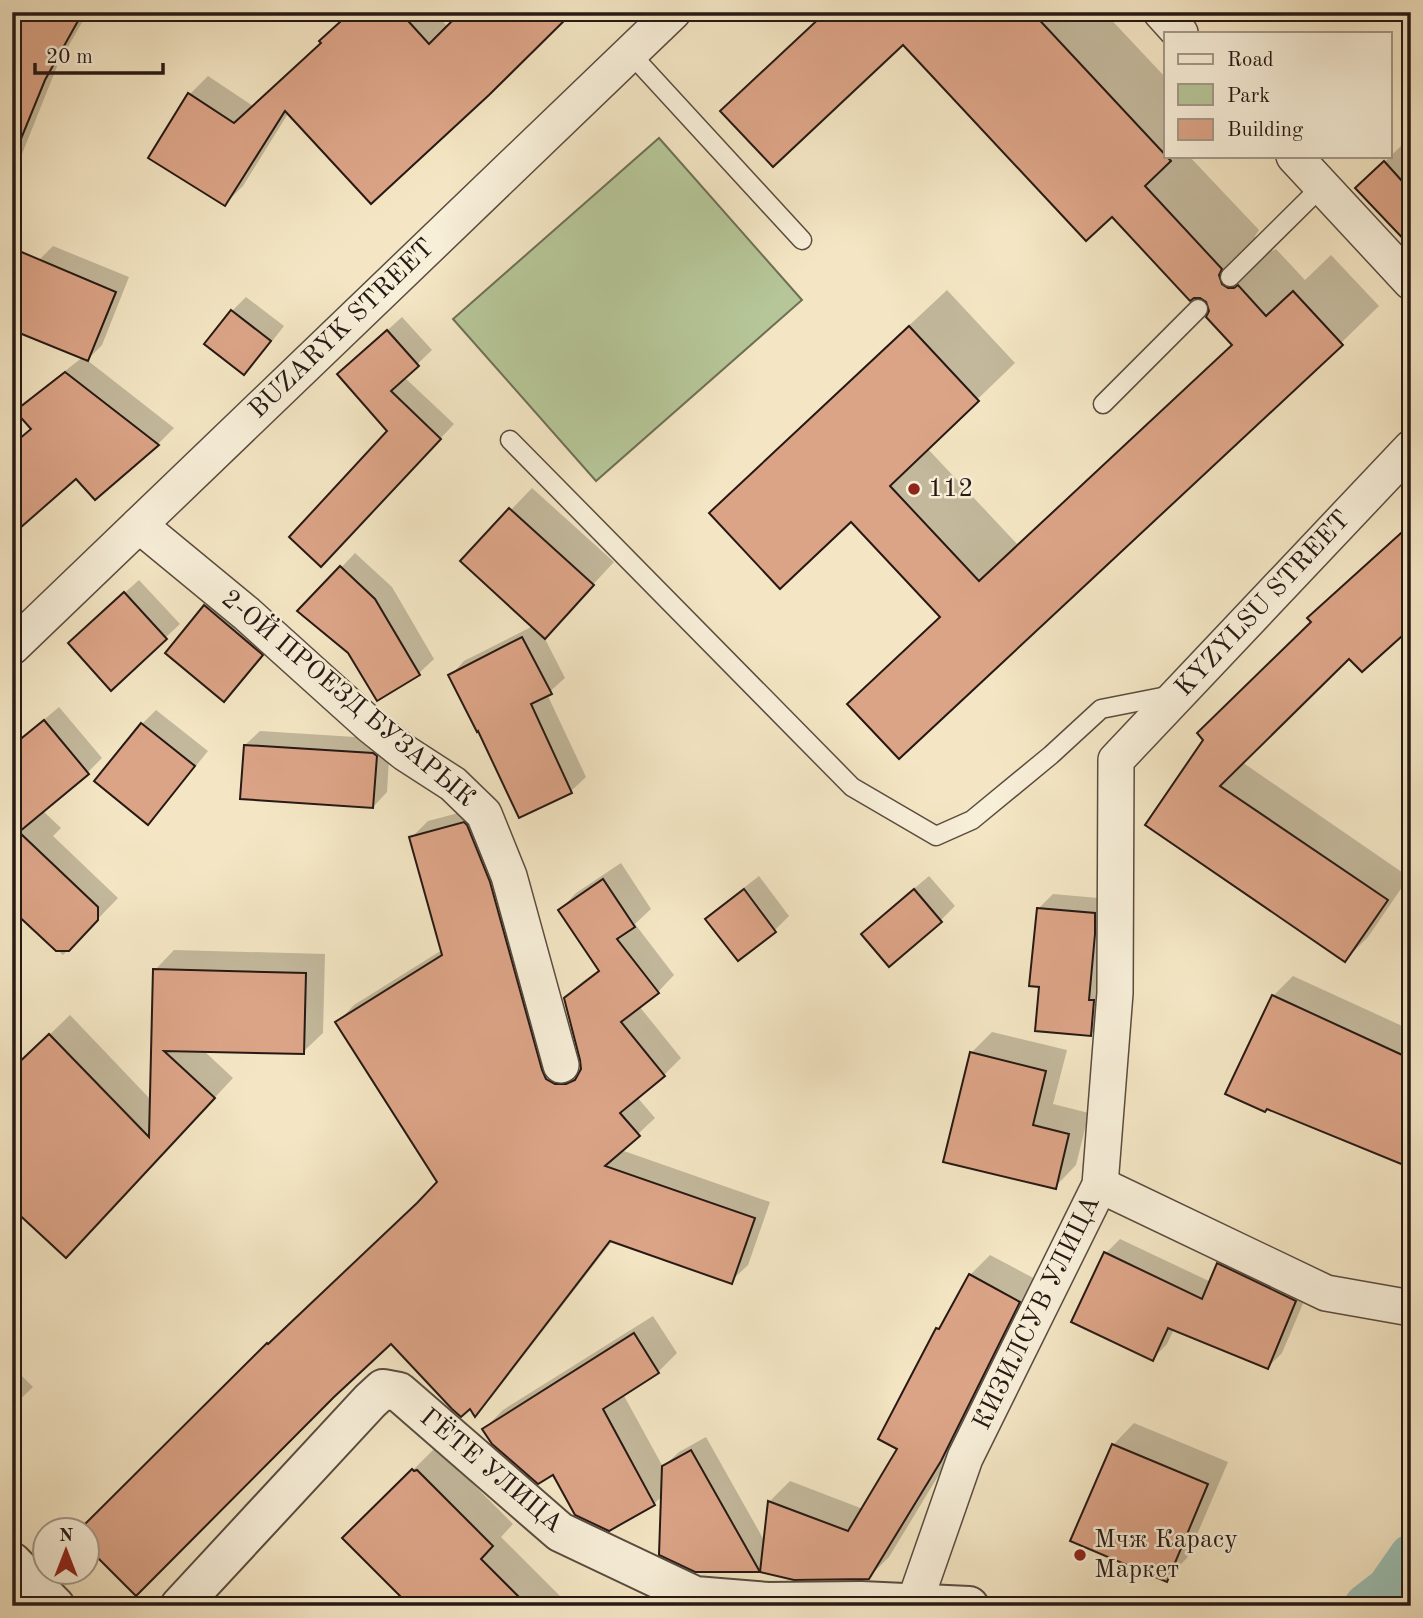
<svg xmlns="http://www.w3.org/2000/svg" width="1423" height="1618" font-family="'Old Standard TT',serif">
  <style>
    .green { fill: #b6c698; stroke: #6e7056; stroke-width: 2 }
    .shadow { fill: #0003 }
    .lines { fill: none; stroke-linecap: round; stroke-linejoin: round }
    .canal { stroke: #9cc0b3; stroke-width: 44 }
    .building { fill: #dca487; stroke: #261914; stroke-width: 2 }
    .service-casing { stroke: #5a4c40; stroke-width: 21 }
    .minor-casing { stroke: #5a4c40; stroke-width: 38 }
    .tertiary-casing { stroke: #5a4c40; stroke-width: 42 }
    .service { stroke: #f8efd9; stroke-width: 18 }
    .minor { stroke: #f8efd9; stroke-width: 35 }
    .tertiary { stroke: #f8efd9; stroke-width: 38 }
    .poi-dot { fill: #8f2418; stroke: #f8efd9; stroke-width: 2.5 }
    .labels { text-anchor: middle; dominant-baseline: central; stroke-width: 5; stroke-linejoin: round; paint-order: stroke }
    .street-label { font-size: 26px; fill: #261914; stroke: #f8efd9 }
    .poi-label { font-size: 26px; fill: #261914; stroke: #f8efd9; text-anchor: start }
  </style>
  <rect width="100%" height="100%" fill="#f4e6c4"/>
  <filter id="stains"><feTurbulence type="fractalNoise" baseFrequency=".00286" numOctaves="4"/><feColorMatrix values="0 0 0 0 .2 0 0 0 0 .09 0 0 0 0 .02 0 0 0 .5 -.17"/></filter>
  <radialGradient id="worn" r=".72"><stop offset=".6" stop-color="#630" stop-opacity="0"/><stop offset="1" stop-color="#630" stop-opacity=".3"/></radialGradient>
  <polygon class="green" points="659,138 802,300 596,481 453,319"/>
  <g class="shadow">
    <polygon points="12,12 88,12 58,64 12,179"/>
    <polygon points="352,12 434,12 448,27 570,12 289,112 243,186 225,204 190,94 208,76 253,106 323,42"/>
    <polygon points="826,12 1104,12 1166,78 1166,156 1189,156 1259,230 1255,236 1258,247 1266,251 1272,251 1276,249 1305,280 1331,255 1379,306 1341,343 849,704 941,615 851,520 711,513 748,476 947,290 1015,363 927,448 1018,545 1233,344 1211,312 1208,300 1112,215 903,43"/>
    <polygon points="1402,145 1411,154 1411,245 1358,188"/>
    <polygon points="53,246 129,277 102,345 87,360 174,428 158,444 76,477 12,445 32,428 18,411 34,395 83,357 39,260"/>
    <polygon points="246,297 284,326 258,359 244,373 232,311"/>
    <polygon points="402,317 432,350 404,377 454,424 335,550 390,431 339,374"/>
    <polygon points="532,488 614,562 544,637 565,678 547,694 586,777 571,791 520,816 479,729 450,676 464,661 533,626 462,561"/>
    <polygon points="355,553 392,587 434,659 419,673 377,698 349,652 300,611"/>
    <polygon points="139,580 180,624 111,688 84,629"/>
    <polygon points="220,592 276,640 238,685 167,652 206,606"/>
    <polygon points="1349,657 1242,762 1409,877 1368,937 1345,960 1147,824"/>
    <polygon points="59,707 102,758 88,772 42,810 61,828 53,836 118,898 63,955 12,907 12,747"/>
    <polygon points="156,710 208,751 162,808 148,822 142,724"/>
    <polygon points="260,731 387,739 390,742 387,792 373,807 245,745"/>
    <polygon points="481,807 574,1069 582,1068 565,999 582,982 600,969 560,910 576,893 621,863 651,909 635,924 674,975 658,992 639,1006 681,1058 664,1075 637,1097 655,1118 621,1150 770,1202 748,1265 731,1281 613,1240 491,1398 475,1415 470,1406 391,1342 334,1395 136,1593 88,1546 88,1530 82,1530 284,1328 285,1329 439,1183 338,1022 354,1005 442,950 411,838 428,821"/>
    <polygon points="759,876 789,916 775,930 738,958 708,919 722,905"/>
    <polygon points="929,876 955,906 941,920 877,920"/>
    <polygon points="1053,894 1109,899 1105,1020 1091,1034 1040,985 1039,908"/>
    <polygon points="174,950 325,954 323,1033 303,1052 203,1050 233,1078 86,1236 12,1071 70,1015 151,1100 155,970"/>
    <polygon points="1293,976 1411,1030 1411,1166 1273,996"/>
    <polygon points="992,1032 1067,1050 1053,1104 1089,1113 1076,1165 1055,1187 971,1053"/>
    <polygon points="1120,1239 1211,1282 1218,1264 1233,1250 1310,1287 1282,1353 1268,1367 1174,1329 1167,1344 1152,1359 1106,1253"/>
    <polygon points="990,1255 1039,1281 960,1440 889,1557 868,1578 763,1566 759,1570 695,1570 663,1495 654,1504 554,1473 484,1429 503,1410 653,1316 677,1353 658,1372 623,1394 663,1467 679,1452 706,1437 765,1542 769,1502 790,1481 863,1509 900,1448 938,1329 944,1323 970,1275"/>
    <polygon points="12,1366 33,1387 12,1407"/>
    <polygon points="1134,1423 1228,1462 1187,1558 1166,1579 1113,1445"/>
    <polygon points="434,1449 437,1451 439,1450 513,1524 501,1537 570,1606 412,1606 345,1538"/>
  </g>
  <g class="lines">
    <polyline class="canal" points="1366,1606 1388,1589 1411,1556"/>
  </g>
  <g class="building">
    <polygon points="12,12 83,12 45,80 14,156 12,156"/>
    <polygon points="351,12 400,12 429,44 461,12 573,12 489,95 371,204 285,111 225,206 148,158 188,93 234,123 321,43 319,41"/>
    <polygon points="826,12 1032,12 1171,161 1145,186 1222,269 1219,275 1222,284 1228,288 1234,288 1238,285 1266,316 1293,291 1343,345 899,759 847,704 940,617 851,522 780,589 709,513 909,326 979,401 890,486 979,581 1232,345 1206,317 1209,311 1206,302 1200,298 1194,298 1190,301 1112,217 1086,241 903,45 773,167 720,111"/>
    <polygon points="1384,161 1411,191 1411,247 1355,188"/>
    <polygon points="12,248 116,292 88,361 12,330"/>
    <polygon points="231,310 271,341 244,375 204,344"/>
    <polygon points="387,330 419,366 391,391 441,439 321,567 289,537 387,431 337,374"/>
    <polygon points="65,372 159,445 95,500 76,479 12,535 12,445 31,429 15,411"/>
    <polygon points="509,508 594,585 545,639 460,561"/>
    <polygon points="1411,524 1411,628 1362,672 1349,659 1220,786 1388,900 1345,962 1145,825 1203,740 1197,733 1311,622 1307,618"/>
    <polygon points="340,566 375,599 420,675 377,701 348,653 297,611"/>
    <polygon points="124,592 167,639 111,691 68,643"/>
    <polygon points="204,605 263,655 224,702 165,653"/>
    <polygon points="522,637 552,694 531,704 572,793 519,818 478,731 477,732 448,675"/>
    <polygon points="44,720 89,774 19,832 98,907 98,920 69,951 56,951 12,910 12,746"/>
    <polygon points="141,723 195,766 148,825 94,781"/>
    <polygon points="244,745 373,753 377,756 373,808 240,799"/>
    <polygon points="464,822 467,825 490,882 542,1070 546,1079 555,1084 566,1084 575,1080 581,1069 580,1060 564,998 599,971 558,910 603,879 635,927 617,939 659,993 621,1022 665,1076 620,1113 640,1136 605,1166 755,1218 732,1284 610,1241 475,1417 470,1409 461,1417 452,1409 391,1344 334,1397 136,1596 88,1548 88,1530 79,1530 267,1343 268,1344 417,1203 437,1182 335,1022 442,955 409,837"/>
    <polygon points="744,889 776,932 738,961 705,919"/>
    <polygon points="914,889 942,922 889,967 861,934"/>
    <polygon points="1037,908 1095,913 1095,934 1089,1000 1094,1000 1091,1036 1035,1031 1039,987 1029,986"/>
    <polygon points="153,969 306,973 304,1054 164,1051 215,1098 66,1258 12,1208 12,1069 49,1034 149,1137"/>
    <polygon points="1272,995 1411,1059 1411,1168 1267,1109 1265,1112 1225,1094"/>
    <polygon points="970,1052 1046,1071 1033,1125 1069,1134 1056,1189 943,1162"/>
    <polygon points="1104,1252 1202,1299 1217,1263 1296,1301 1268,1369 1168,1328 1153,1361 1071,1322"/>
    <polygon points="969,1274 1020,1302 941,1461 869,1579 794,1580 760,1572 768,1501 848,1531 897,1449 878,1439 936,1328 939,1329"/>
    <polygon points="634,1333 659,1373 603,1409 655,1505 609,1531 575,1515 553,1475 538,1484 492,1444 482,1429"/>
    <polygon points="1112,1444 1208,1484 1167,1582 1070,1541"/>
    <polygon points="691,1450 760,1572 695,1572 659,1555 662,1466"/>
    <polygon points="412,1469 414,1471 417,1470 493,1546 481,1559 528,1606 410,1606 342,1538"/>
  </g>
  <g class="lines">
    <g class="service-casing">
      <g id="service">
        <polyline points="630,53 802,240"/>
        <polyline points="1230,277 1322,186"/>
        <polyline points="1103,404 1198,309"/>
        <polyline points="510,440 852,787 936,836 972,820 1051,755 1101,709 1172,695"/>
      </g>
    </g>
    <g class="minor-casing">
      <g id="minor">
        <polyline points="1161,12 1180,33"/>
        <polyline points="1294,156 1411,282"/>
        <polyline points="139,525 247,614 370,725 405,753 453,784 484,814 509,876 561,1065"/>
        <polyline points="12,647 673,12"/>
        <polyline points="1100,1185 1326,1293 1411,1308"/>
        <polyline points="914,1604 965,1458 1100,1185 1115,993 1116,760 1411,448"/>
      </g>
    </g>
    <g class="tertiary-casing">
      <g id="tertiary">
        <polyline points="12,1562 55,1606"/>
        <polyline points="180,1606 370,1401 383,1389 399,1392 560,1532 695,1596 768,1602 861,1601 969,1606"/>
      </g>
    </g>
    <use href="#service" class="service"/>
    <use href="#minor" class="minor"/>
    <use href="#tertiary" class="tertiary"/>
  </g>
  <g class="poi-dot">
    <circle cx="914" cy="489" r="7"/>
    <circle cx="1080" cy="1555" r="7"/>
  </g>
  <g class="labels">
    <g class="street-label">
      <text transform="translate(342 329) rotate(-44)">BUZARYK STREET</text>
      <text transform="translate(1263 604) rotate(-47)">KYZYLSU STREET</text>
      <text transform="translate(348 699) rotate(40)">2-ОЙ ПРОЕЗД БУЗАРЫК</text>
      <text transform="translate(1037 1313) rotate(-64)">КИЗИЛСУВ УЛИЦА</text>
      <text transform="translate(491 1471) rotate(40)">ГЁТЕ УЛИЦА</text>
    </g>
    <g class="poi-label">
      <text x="928" y="489">112</text>
      <text x="1094" y="1540">Мчж Карасу<tspan x="1094" dy="30">Маркет</tspan></text>
    </g>
  </g>
  <rect width="1423" height="1618" fill="none" stroke="#f4e6c4" stroke-width="42"/>
  <rect x="14" y="14" width="1395" height="1590" fill="none" stroke="#261914" stroke-width="3.5"/>
  <rect x="21" y="21" width="1381" height="1576" fill="none" stroke="#261914" stroke-width="2"/>
  <rect x="1164" y="32" width="228" height="126" fill="#f8efd9" stroke="#a4998a" stroke-width="2"/>
  <rect x="1178" y="54" width="35" height="10" fill="#f8efd9" stroke="#a4998a" stroke-width="2"/>
  <text x="1227" y="66" font-size="21" fill="#261914">Road</text>
  <rect x="1178" y="84" width="35" height="21" fill="#b6c698" stroke="#a4998a" stroke-width="2"/>
  <text x="1227" y="102" font-size="21" fill="#261914">Park</text>
  <rect x="1178" y="119" width="35" height="21" fill="#dca487" stroke="#a4998a" stroke-width="2"/>
  <text x="1227" y="136" font-size="21" fill="#261914">Building</text>
  <g transform="translate(66 1551)"><circle r="33" fill="#f8efd9" stroke="#a4998a" stroke-width="2"/>
  <path d="M0-5L12 26L0 18L-12 26Z" fill="#8f2418"/>
  <text y="-10" font-size="19" font-weight="bold" text-anchor="middle" fill="#261914">N</text>
  </g>
  <path d="M35 63v10h128v-10" fill="none" stroke="#261914" stroke-width="3.5"/>
  <text x="46" y="63" font-size="21" fill="#261914" stroke="#f8efd9" stroke-width="5" paint-order="stroke">20 m</text>
  <rect width="100%" height="100%" filter="url(#stains)"/>
  <rect width="100%" height="100%" fill="url(#worn)"/>
</svg>
